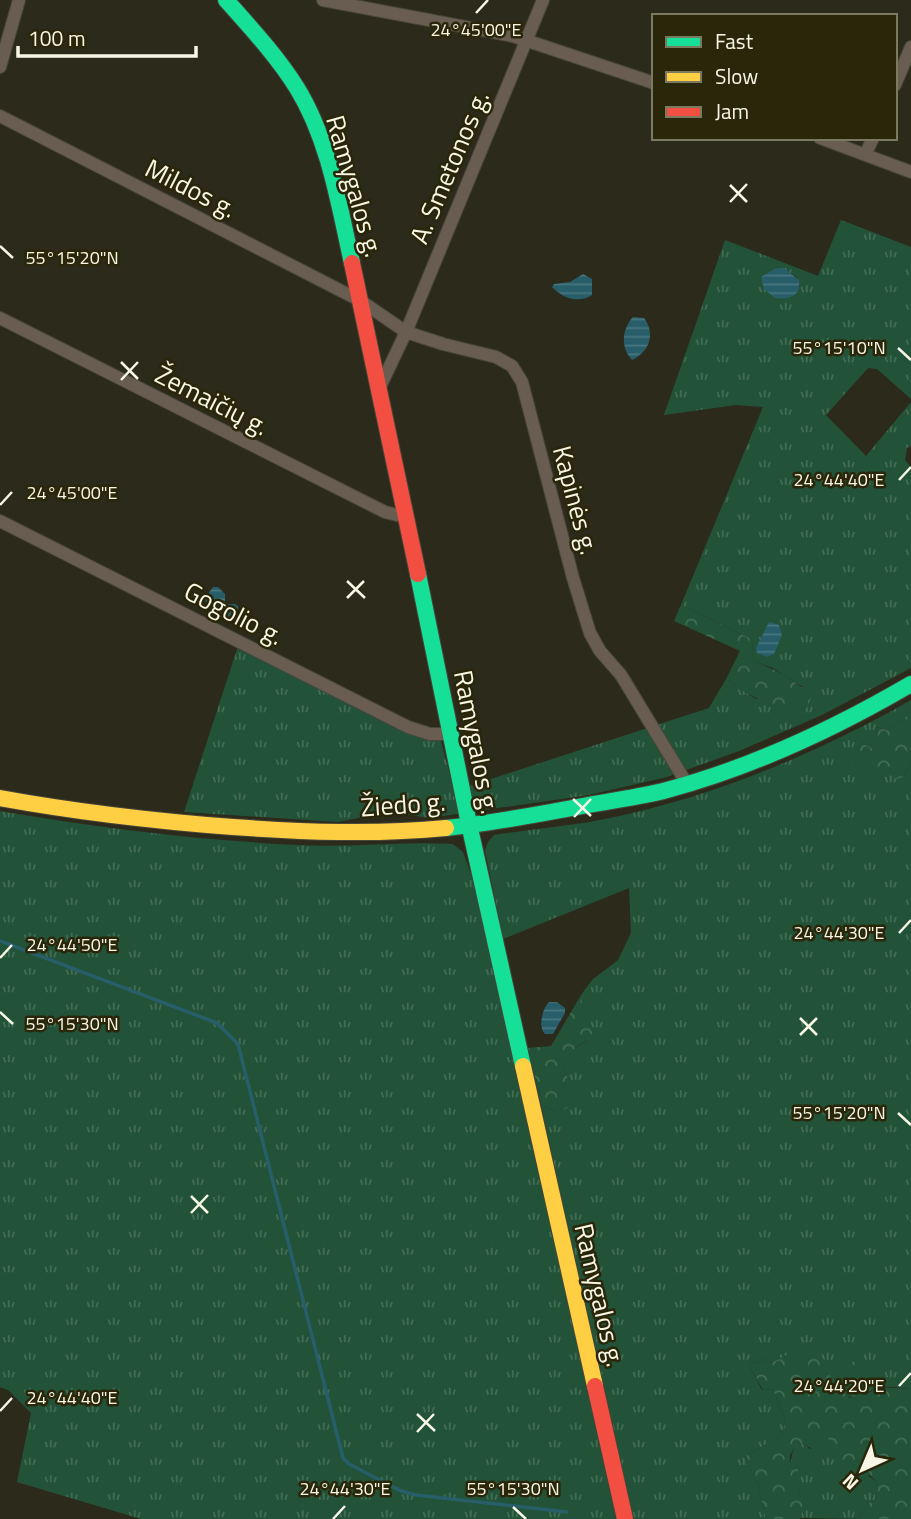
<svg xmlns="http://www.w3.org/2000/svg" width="911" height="1519" font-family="'Titillium Web',sans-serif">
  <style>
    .grass { fill: url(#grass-tufts); fill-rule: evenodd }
    .forest { fill: url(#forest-crowns) }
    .water { fill: url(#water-rules) }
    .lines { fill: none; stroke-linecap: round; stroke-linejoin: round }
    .stream { stroke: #275e6a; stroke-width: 3.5 }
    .street-casing { stroke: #474639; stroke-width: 14 }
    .fast-casing { stroke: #474639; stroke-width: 18 }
    .slow-casing { stroke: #474639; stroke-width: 18 }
    .jam-casing { stroke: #474639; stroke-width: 18 }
    .street { stroke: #695d51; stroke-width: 12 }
    .fast { stroke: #16e098; stroke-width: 16 }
    .slow { stroke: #ffcf43; stroke-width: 16 }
    .jam { stroke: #f24e42; stroke-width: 16 }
    .ticks { fill: none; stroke: #f8f6e5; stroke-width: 2.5 }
    .labels { text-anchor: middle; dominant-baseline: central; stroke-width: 5; stroke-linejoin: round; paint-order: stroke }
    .street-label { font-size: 26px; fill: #f8f6e5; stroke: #2a2609 }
    .ticks-label { font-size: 18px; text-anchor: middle; fill: #f8f6e5; stroke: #2a2609; stroke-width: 5; stroke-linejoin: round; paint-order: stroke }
  </style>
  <defs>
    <pattern id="grass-tufts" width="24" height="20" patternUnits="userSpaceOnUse" patternTransform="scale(1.75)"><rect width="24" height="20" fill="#225338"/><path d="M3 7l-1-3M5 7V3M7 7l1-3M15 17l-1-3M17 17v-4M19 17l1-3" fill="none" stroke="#436c55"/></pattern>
    <pattern id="forest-crowns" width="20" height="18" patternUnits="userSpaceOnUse" patternTransform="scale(1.75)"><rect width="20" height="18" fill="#225338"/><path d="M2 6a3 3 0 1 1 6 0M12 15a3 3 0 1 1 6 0" fill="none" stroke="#436c55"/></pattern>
    <pattern id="water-rules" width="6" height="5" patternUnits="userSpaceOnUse" patternTransform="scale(1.75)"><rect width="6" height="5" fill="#275e6a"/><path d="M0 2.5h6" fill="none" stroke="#47767f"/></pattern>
  </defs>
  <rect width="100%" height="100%" fill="#2c2a1b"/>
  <g class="grass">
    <path d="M841 220 911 247V399L877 369 868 368 826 415 866 456 911 402V446L907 448 905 460 911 467V668L822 715 739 751 667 777 589 795 429 818 399 813 368 816 338 822 184 812 241 637 411 723 438 729 454 791 709 708 726 679 756 699 803 687 773 668 753 661 752 639 681 605 763 407 736 405 664 415 725 240 818 276ZM774 269C786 272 798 272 800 286L764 276Z"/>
    <path d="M911 700V713L887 730 877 727 880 745 873 749 859 741 903 777 911 764V1389C901 1388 885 1385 876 1388 863 1393 858 1402 844 1394L847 1387 842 1378 837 1382 799 1348 782 1358 770 1363 765 1359 749 1365 762 1390 773 1389 785 1420 782 1435 744 1457 758 1485 766 1519H633L541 1105 558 1113 570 1083 563 1067C569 1052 575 1046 590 1040L583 1017 581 995 592 980 618 960 631 933 629 888 503 939 485 850 488 842 494 835C533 829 572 826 610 818 713 797 820 752 911 700Z"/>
    <path d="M0 811C98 828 198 840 297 845 349 848 401 841 453 844L463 852 474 883 616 1519H141L17 1482 31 1413 8 1390 0 1387Z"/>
    <path d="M828 1437 839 1447 850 1462 877 1482 875 1500 867 1504 859 1519 800 1518C810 1488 777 1476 798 1441L810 1449Z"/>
  </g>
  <g class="forest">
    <path d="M681 605 752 639 753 661C775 669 796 679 811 697L808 706 803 713C772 709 751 696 726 679L740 651 674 621Z"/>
    <polygon points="911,713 911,764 903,777 896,779 891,776 888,768 878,774 867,776 861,765 852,762 854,748 859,741 873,749 879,745 872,735 876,727 887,730"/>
    <path d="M581 995 585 1023 593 1032 590 1040C575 1045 570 1052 563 1067L570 1083V1106L558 1113 541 1105 528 1048 551 1046Z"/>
    <polygon points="798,1348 824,1359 824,1370 837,1382 842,1378 842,1369 854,1361 861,1364 863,1372 855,1384 847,1387 844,1393 850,1398 857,1393 866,1395 877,1387 911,1389 911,1519 859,1519 867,1504 875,1500 877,1482 870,1475 861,1476 850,1463 843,1462 839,1447 832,1447 828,1438 815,1450 798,1442 790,1455 790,1462 798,1468 798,1474 794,1478 804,1507 800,1519 766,1519 758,1485 744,1457 782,1435 785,1420 773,1389 763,1390 749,1365 765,1359 770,1363 782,1358"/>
  </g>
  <g class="water">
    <path d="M784 268 799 280C802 296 788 300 775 298L764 289 761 277 774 269Z"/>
    <path d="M583 274 592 279V295C579 304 562 298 552 287L554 284 570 282Z"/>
    <path d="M633 317 644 318C656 334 649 352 632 360 620 347 622 329 633 317Z"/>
    <path d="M213 587H218L225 594V602L228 604H235L238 606V615L235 618C221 620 207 613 205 598Z"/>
    <polygon points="769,622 779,625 782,635 774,654 767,657 757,653 756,648"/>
    <path d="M549 1002H557L565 1008V1013L553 1034H545C538 1027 542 1009 549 1002Z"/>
  </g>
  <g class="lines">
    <polyline class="stream" points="0,941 217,1023 238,1044 343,1458 349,1464 401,1491 416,1495 567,1512"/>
    <g class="street-casing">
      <g id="street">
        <polyline points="323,0 513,36 654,83"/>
        <polyline points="0,67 19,0"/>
        <polyline points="895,85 911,47"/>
        <polyline points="0,116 361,301 406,332 443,344 496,357 512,366 522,382 573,578 590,633 600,651 621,675 687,784"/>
        <polyline points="820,138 911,172"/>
        <polyline points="866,153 873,138"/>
        <polyline points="0,318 385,512 397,515 406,513"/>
        <polyline points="379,389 406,332 543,0"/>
        <polyline points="0,521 408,727 430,734 450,734"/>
      </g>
    </g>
    <g class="fast-casing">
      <g id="fast">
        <path d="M226 0C251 28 277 56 297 88 329 140 339 205 352 263"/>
        <polyline points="418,574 469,824 523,1066"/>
        <path d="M446 828C494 823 541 814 588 805 614 800 641 797 667 790 753 767 834 729 911 684"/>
      </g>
    </g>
    <g class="slow-casing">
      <g id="slow">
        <path d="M0 798C77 812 155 821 233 827 304 832 374 835 446 828"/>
        <polyline points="523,1066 595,1386"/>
      </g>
    </g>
    <g class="jam-casing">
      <g id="jam">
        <polyline points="352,263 418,574"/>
        <polyline points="595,1386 625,1519"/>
      </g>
    </g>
    <use href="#street" class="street"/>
    <use href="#fast" class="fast"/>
    <use href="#slow" class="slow"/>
    <use href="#jam" class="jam"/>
  </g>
  <path class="ticks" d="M476 13 488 0M730 185 747 202M730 202 747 184M0 246 13 258M898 348 911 360M121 362 138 379M121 380 138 362M899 480 911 467M0 505 12 492M347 581 365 598M347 598 364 581M573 799 591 816M574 817 591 799M899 933 911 920M0 958 12 945M0 1012 13 1024M800 1018 817 1035M800 1035 817 1018M898 1113 911 1125M191 1196 208 1213M191 1213 208 1195M899 1386 911 1373M0 1411 12 1398M417 1414 435 1431M417 1432 434 1414M513 1507 526 1519M333 1519 345 1506"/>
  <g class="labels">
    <g class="street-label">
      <text transform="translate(449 167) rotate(-67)">A. Smetonos g.</text>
      <text transform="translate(355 186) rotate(74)">Ramygalos g.</text>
      <text transform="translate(191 188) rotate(27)">Mildos g.</text>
      <text transform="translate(212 400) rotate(27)">Žemaičių g.</text>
      <text transform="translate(576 500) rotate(75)">Kapinės g.</text>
      <text transform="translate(234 613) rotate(27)">Gogolio g.</text>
      <text transform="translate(477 742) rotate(79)">Ramygalos g.</text>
      <text transform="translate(403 804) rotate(-4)">Žiedo g.</text>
      <text transform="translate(600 1295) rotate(77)">Ramygalos g.</text>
    </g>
  </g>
  <g class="ticks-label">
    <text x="476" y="36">24°45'00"E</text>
    <text x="72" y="264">55°15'20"N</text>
    <text x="839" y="354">55°15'10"N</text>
    <text x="839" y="486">24°44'40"E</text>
    <text x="72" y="499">24°45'00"E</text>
    <text x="839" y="939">24°44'30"E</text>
    <text x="72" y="951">24°44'50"E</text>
    <text x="72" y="1030">55°15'30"N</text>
    <text x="839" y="1119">55°15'20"N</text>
    <text x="839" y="1392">24°44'20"E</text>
    <text x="72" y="1404">24°44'40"E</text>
    <text x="345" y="1495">24°44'30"E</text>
    <text x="513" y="1495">55°15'30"N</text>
  </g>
  <rect x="652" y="14" width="245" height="126" fill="#2a2609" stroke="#7c7961" stroke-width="2"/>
  <rect x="666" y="37" width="35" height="10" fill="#16e098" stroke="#7c7961" stroke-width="2"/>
  <text x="715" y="49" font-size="21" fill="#f8f6e5">Fast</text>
  <rect x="666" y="72" width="35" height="10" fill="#ffcf43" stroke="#7c7961" stroke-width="2"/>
  <text x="715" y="84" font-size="21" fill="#f8f6e5">Slow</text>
  <rect x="666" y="107" width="35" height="10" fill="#f24e42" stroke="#7c7961" stroke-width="2"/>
  <text x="715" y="119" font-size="21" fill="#f8f6e5">Jam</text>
  <g transform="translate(862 1470) rotate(224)" stroke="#2a2609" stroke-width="5" paint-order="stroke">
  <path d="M0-5L12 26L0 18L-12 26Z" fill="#f8f6e5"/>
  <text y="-10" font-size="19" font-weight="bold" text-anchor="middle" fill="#f8f6e5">N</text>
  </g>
  <path d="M18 46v10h178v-10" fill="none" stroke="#f8f6e5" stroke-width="3.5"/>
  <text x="28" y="46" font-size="21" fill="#f8f6e5" stroke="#2a2609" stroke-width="5" paint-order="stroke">100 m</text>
</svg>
